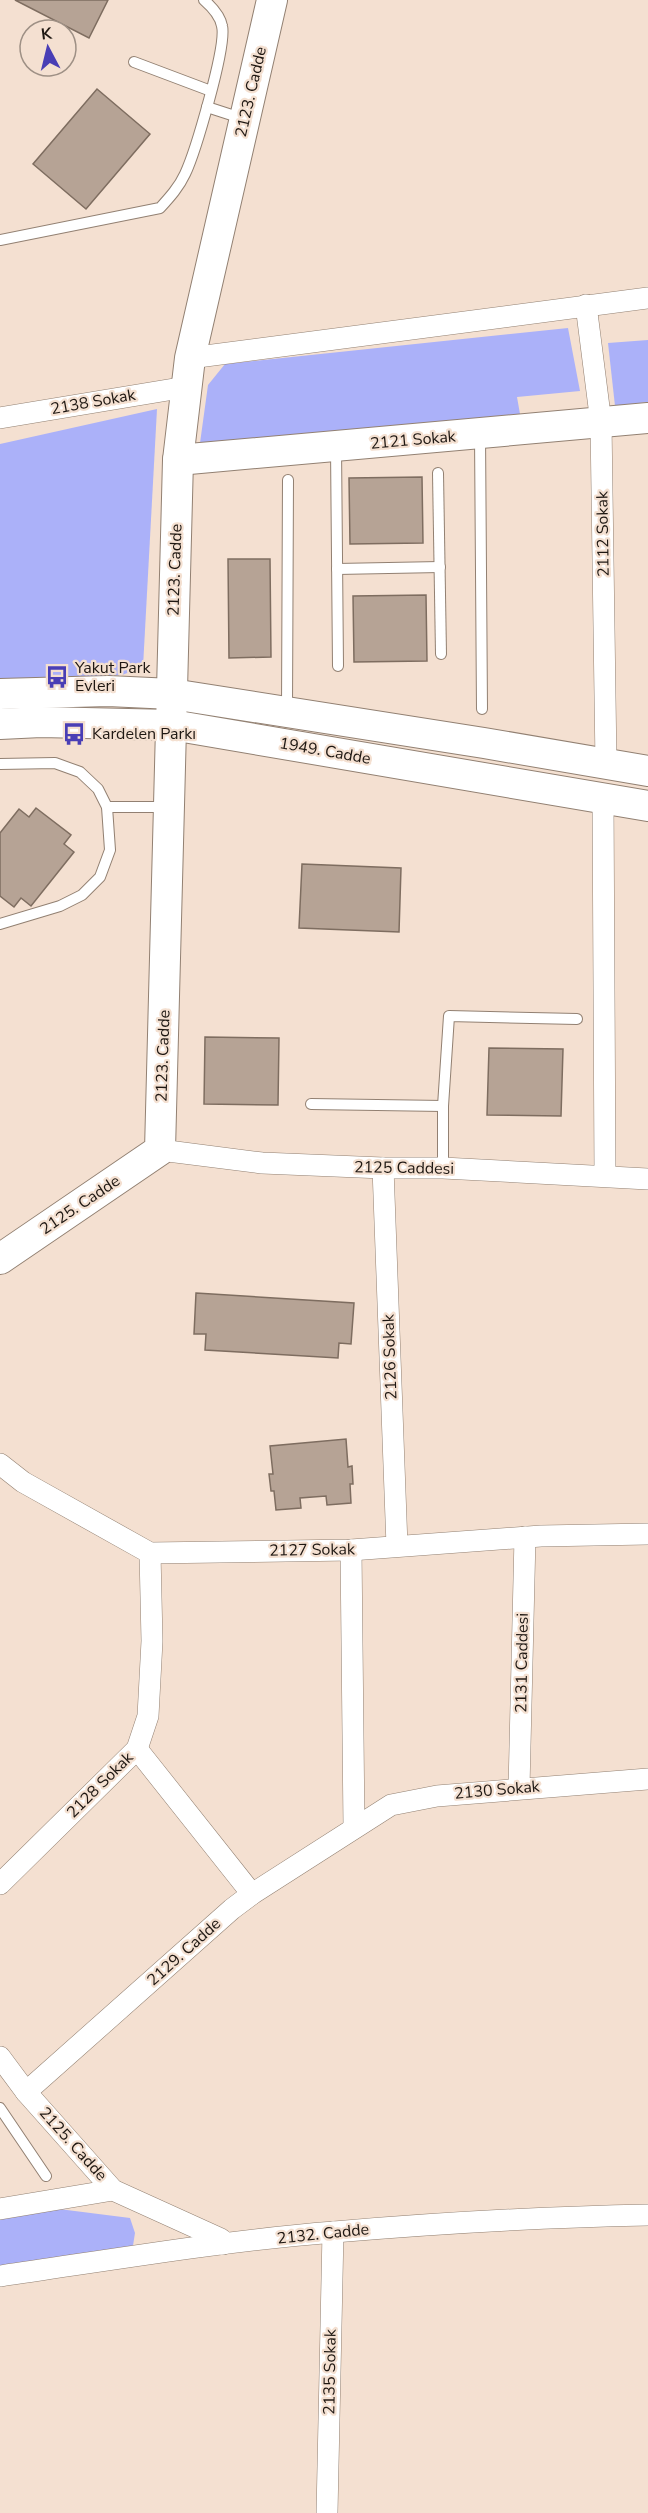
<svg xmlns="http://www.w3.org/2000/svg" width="648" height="2513" font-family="'Nunito Sans',sans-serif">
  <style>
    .green { fill: #abb1f9 }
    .building { fill: #b6a395; stroke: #7e6d60; stroke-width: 1.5 }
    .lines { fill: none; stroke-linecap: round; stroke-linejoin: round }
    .lane-casing { stroke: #928072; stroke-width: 12 }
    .street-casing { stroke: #928072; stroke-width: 22 }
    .secondary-casing { stroke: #928072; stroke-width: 32 }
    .lane { stroke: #fff; stroke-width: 10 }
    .street { stroke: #fff; stroke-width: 21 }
    .secondary { stroke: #fff; stroke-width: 30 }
    .labels { text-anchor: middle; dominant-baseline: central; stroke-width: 4.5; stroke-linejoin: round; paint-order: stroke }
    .street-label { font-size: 16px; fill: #1e1712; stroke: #f4e0d1 }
    .poi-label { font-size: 16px; fill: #1e1712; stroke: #f4e0d1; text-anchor: start }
  </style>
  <rect width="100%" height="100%" fill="#f4e0d1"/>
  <g class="green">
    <polygon points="568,328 580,391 517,397 520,414 200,443 208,385 225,364"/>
    <polygon points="648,340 648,402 615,406 608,343"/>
    <polygon points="157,409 143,667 122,675 0,681 0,444"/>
    <polygon points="59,2209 130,2218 135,2233 132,2252 0,2267 0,2218"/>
  </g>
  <g class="building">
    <polygon points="15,0 108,0 89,38"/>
    <polygon points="97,89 150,134 86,209 33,164"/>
    <polygon points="422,477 423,543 350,544 349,478"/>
    <polygon points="228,559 270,559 271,657 229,658"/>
    <polygon points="426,595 427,661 354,662 353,596"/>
    <polygon points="36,808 71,835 64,844 74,852 31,906 21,898 14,907 0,896 0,833 19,809 29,817"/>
    <polygon points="302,864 401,868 399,932 299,928"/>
    <polygon points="205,1037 279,1038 278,1105 204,1104"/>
    <polygon points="489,1048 563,1049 561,1116 487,1115"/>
    <polygon points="196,1293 354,1303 351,1344 339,1343 338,1358 205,1350 206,1334 194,1334"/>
    <polygon points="346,1439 348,1467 352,1466 353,1484 350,1484 351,1503 327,1505 326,1496 300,1498 301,1508 276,1510 274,1491 271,1491 269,1474 273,1474 270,1446"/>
  </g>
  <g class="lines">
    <g class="lane-casing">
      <g id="lane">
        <polyline points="134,62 211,91"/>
        <polyline points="207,107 244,119"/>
        <path d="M0 240 160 208C170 197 179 187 185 174 195 153 227 46 222 26 220 15 212 7 204 0"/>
        <polyline points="480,434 482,709"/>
        <polyline points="336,447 338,666"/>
        <polyline points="438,473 441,654"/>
        <polyline points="337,569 440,567"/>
        <polyline points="287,709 288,480"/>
        <polyline points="0,764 55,763 80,772 98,789 107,807 110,850 100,877 82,895 60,906 0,924"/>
        <polyline points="107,807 167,807"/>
        <polyline points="311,1104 443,1106"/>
        <polyline points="443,1168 443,1106 449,1016 577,1019"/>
        <polyline points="0,2108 46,2176"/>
      </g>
    </g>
    <g class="street-casing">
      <g id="street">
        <polyline points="586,305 601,423 606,764"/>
        <polyline points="190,358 648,298"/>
        <polyline points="0,418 186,387"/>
        <polyline points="603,798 605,1176"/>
        <polyline points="160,1150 262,1163 383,1168 443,1168 648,1179"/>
        <polyline points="383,1168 397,1546"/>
        <polyline points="0,1464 23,1482 150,1553 351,1550 541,1536 648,1534"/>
        <polyline points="351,1550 354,1827"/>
        <polyline points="137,1749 252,1894"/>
        <polyline points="519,1788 525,1537"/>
        <polyline points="0,1884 137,1749 148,1716 152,1641 150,1553"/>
        <polyline points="0,2057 26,2092 113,2190 221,2239 223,2244"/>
        <polyline points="26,2092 232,1909 252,1894 391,1805 437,1796 648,1779"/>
        <polyline points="0,2209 113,2190"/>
        <path d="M0 2276C111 2260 222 2241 334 2232 439 2223 543 2217 648 2215"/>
        <polyline points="327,2513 333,2232"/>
      </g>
    </g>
    <g class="secondary-casing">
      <g id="secondary">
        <polyline points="178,460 648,418"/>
        <polyline points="0,694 108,691 172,694 484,743 648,771"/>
        <polyline points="0,724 41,722 172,725 648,806"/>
        <polyline points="0,1259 160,1150 178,460 190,358 272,0"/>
      </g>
    </g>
    <use href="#lane" class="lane"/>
    <use href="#street" class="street"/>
    <use href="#secondary" class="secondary"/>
  </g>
  <defs>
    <g id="bus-bare" transform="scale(1.8)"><path d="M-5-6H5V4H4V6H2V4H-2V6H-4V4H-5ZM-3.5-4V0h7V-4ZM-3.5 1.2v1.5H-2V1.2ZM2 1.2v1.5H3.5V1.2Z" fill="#493eb5" stroke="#f4e0d1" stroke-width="2.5" paint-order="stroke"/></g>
  </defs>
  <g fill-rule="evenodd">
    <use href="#bus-bare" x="57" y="677"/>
    <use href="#bus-bare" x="74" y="734"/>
  </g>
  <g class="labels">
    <g class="street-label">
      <text transform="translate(251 92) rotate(-77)">2123. Cadde</text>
      <text transform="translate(93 402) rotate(-10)">2138 Sokak</text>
      <text transform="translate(413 440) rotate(-5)">2121 Sokak</text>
      <text transform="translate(603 534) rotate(-91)">2112 Sokak</text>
      <text transform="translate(175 570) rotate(-88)">2123. Cadde</text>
      <text transform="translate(325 751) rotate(10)">1949. Cadde</text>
      <text transform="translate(163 1056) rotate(-88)">2123. Cadde</text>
      <text transform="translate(404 1168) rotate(1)">2125 Caddesi</text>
      <text transform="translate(80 1205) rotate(-34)">2125. Cadde</text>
      <text transform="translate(390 1357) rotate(-92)">2126 Sokak</text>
      <text transform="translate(312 1550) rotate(-1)">2127 Sokak</text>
      <text transform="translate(522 1663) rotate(-89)">2131 Caddesi</text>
      <text transform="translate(100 1785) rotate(-45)">2128 Sokak</text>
      <text transform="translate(497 1790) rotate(-5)">2130 Sokak</text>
      <text transform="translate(184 1952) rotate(-42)">2129. Cadde</text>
      <text transform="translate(73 2144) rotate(48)">2125. Cadde</text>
      <text transform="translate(323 2234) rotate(-6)">2132. Cadde</text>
      <text transform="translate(330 2372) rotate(-89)">2135 Sokak</text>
    </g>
    <g class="poi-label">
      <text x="75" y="668">Yakut Park<tspan x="75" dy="18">Evleri</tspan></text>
      <text x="92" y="734">Kardelen Parkı</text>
    </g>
  </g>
  <g transform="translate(48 48) rotate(353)"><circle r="28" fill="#f4e0d1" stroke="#9e9085" stroke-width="1.5"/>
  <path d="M0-4.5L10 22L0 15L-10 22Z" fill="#493eb5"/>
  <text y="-9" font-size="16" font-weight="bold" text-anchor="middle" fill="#1e1712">K</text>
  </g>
</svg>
